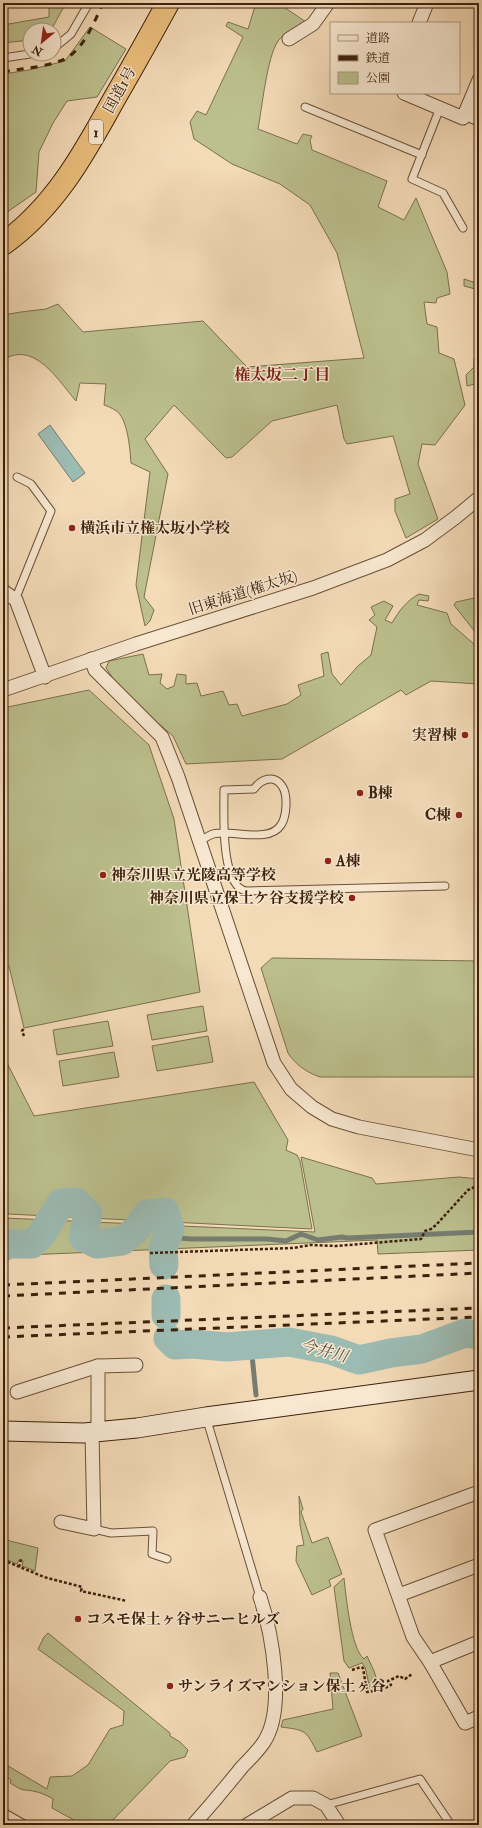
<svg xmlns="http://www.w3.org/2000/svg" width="482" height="1828" font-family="'IM FELL Double Pica','Noto Serif JP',serif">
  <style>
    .green { fill: #bcc08e; stroke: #7c704d }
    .water { fill: #9cbbb3; stroke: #767d70 }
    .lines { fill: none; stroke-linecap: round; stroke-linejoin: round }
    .stream { stroke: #767d70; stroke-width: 5 }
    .river { stroke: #9cbbb3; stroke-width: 29 }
    .lane-casing { stroke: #6a5037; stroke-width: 9 }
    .street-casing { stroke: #6a5037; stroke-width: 15 }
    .secondary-casing { stroke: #3c210c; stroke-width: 21 }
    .highway-casing { stroke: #3c210c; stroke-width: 24 }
    .path { stroke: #3c210c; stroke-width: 2.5; stroke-dasharray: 3 2; stroke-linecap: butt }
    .lane { stroke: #f8e8d1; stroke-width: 7 }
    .street { stroke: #f8e8d1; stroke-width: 13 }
    .secondary { stroke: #f8e8d1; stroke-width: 19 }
    .highway { stroke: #eabe7c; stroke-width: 22 }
    .rail { stroke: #3c210c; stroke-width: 3; stroke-dasharray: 7 7; stroke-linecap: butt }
    .poi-dot { fill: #8f2418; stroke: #f8e8d1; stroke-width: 1.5 }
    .labels { text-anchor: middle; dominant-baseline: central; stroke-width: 3; stroke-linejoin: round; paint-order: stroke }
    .shield { fill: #f8e8d1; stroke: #745d47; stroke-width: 1 }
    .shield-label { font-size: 14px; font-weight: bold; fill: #3c210c }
    .street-label { font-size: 15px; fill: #3c210c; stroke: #f8e8d1 }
    .poi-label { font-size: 15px; font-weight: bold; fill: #3c210c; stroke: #f8e8d1; text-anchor: start }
    .neighbourhood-label { font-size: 16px; font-weight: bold; fill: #7a1f14; stroke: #f8e8d1 }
    .water-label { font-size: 16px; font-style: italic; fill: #594f3e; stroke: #f8e8d1 }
  </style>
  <rect width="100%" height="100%" fill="#f4dbb8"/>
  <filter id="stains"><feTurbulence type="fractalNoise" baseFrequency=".005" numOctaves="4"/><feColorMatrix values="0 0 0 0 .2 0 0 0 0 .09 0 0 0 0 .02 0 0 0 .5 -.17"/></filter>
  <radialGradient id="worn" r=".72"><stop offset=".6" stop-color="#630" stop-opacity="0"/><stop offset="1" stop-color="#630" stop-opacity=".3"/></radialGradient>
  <g class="green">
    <polygon points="49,3 66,3 51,30 30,30 30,40 3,43 3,25 49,17"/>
    <path d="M256 3H278L306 22C297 27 284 33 278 41 267 57 262 108 258 129L297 144 303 134 312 136 310 140 312 150 387 181 378 207 404 220 416 198 447 272 450 294 437 298 436 303 424 302 427 324 437 327 439 353 454 359 465 405 435 445 422 444 418 464 438 519 406 538 395 511V499L410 494 393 436 347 444 344 439 337 405 272 421 232 457 226 458 174 405 145 439 168 474 144 597 154 610 150 621 145 626 136 585 150 472 131 463C130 450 128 417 115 410 112 408 107 406 104 405L106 384 80 383 76 401C58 380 34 340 3 360V315L21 312 46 309 58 304 83 332 203 321 247 367 364 358 337 253 310 205 280 184 232 164 194 139 190 122 197 111 206 115 243 37 226 26 228 22 248 29Z"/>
    <polygon points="90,27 126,49 97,97 67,101 53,123 39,152 36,192 3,215 3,74 29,70 65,61"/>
    <polygon points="464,279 479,284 479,290 464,286"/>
    <polygon points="474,358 479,358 479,383 467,386 466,375 474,367"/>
    <path d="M419 594 429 596 428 601 419 600 417 605 447 613 451 624 474 644 479 643V684L431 681 406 695 401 690 282 759 186 764 173 736 123 693 106 668 109 661 143 654 149 675 162 674 160 683 167 689 174 686 177 674 186 675V684L197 683 201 696 223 691 229 705 237 704 242 716 287 704 301 695 298 685 324 676 321 654 328 652 332 674 341 685 358 666 371 655 377 627 369 620 375 615 371 607 384 601 393 606 385 620 392 623C399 611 406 601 419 594Z"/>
    <polygon points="479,597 479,637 454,605 456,602"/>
    <polygon points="89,690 149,745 174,819 200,992 24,1028 9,966 3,968 3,708"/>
    <path d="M272 958 479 961V1077H320C306 1072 296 1065 288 1053L261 968Z"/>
    <polygon points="203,1006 207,1031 152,1040 147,1015"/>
    <polygon points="108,1021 113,1046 57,1055 53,1030"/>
    <polygon points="208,1036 213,1062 157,1071 152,1046"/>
    <polygon points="114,1052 119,1077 63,1086 59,1061"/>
    <polygon points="4,1057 34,1116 254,1082 288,1140 286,1150 297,1155 300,1161 312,1229 8,1214 3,1194"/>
    <polygon points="301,1157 372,1178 376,1184 459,1177 479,1179 479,1250 378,1254 377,1240 3,1256 3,1210 5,1218 315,1232"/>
    <polygon points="299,1496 303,1509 301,1512 312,1543 328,1537 342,1574 329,1580 331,1586 312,1595 296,1561 297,1546 304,1545 300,1525"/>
    <polygon points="6,1540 38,1548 35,1571 22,1566 23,1561 19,1560 17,1564 3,1558"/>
    <path d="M344 1578C346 1596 351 1649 364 1659L367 1656 374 1671 379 1687 370 1689 365 1667 362 1663 349 1668 344 1661 334 1587Z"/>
    <path d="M48 1633 170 1733V1736L180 1742 188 1750 185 1757 170 1761 108 1825H83L52 1808 53 1799C43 1793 36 1791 25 1790 20 1790 14 1785 10 1783L11 1780 3 1775V1763L47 1789 50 1777 72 1776 88 1765 110 1729 123 1725 124 1711 38 1649 44 1637Z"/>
    <path d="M330 1673H338L362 1736 317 1752C306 1730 305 1730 281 1727L283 1720 333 1709Z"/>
  </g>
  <polygon class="water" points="50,425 85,473 73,482 38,434"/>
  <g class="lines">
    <g class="stream">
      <polyline points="167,1237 191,1239 267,1239 286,1241 301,1234 318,1240 342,1237 347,1238 479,1232"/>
      <polyline points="251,1345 256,1395"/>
    </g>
    <g class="river">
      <polyline points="3,1247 9,1244 32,1244 41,1235 61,1203 76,1202 88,1214 83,1237 97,1244 122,1241 137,1229 147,1214 165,1212 170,1229 163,1248 164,1265"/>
      <polyline points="166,1299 166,1315"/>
      <polyline points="168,1338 175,1345 192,1344 227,1347 289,1342 331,1350 359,1360 391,1353 422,1349 465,1333 479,1335"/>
    </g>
    <g class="lane-casing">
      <g id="lane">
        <polyline points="54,48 71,34 89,3"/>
        <polyline points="3,58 30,54"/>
        <polyline points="305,107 422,155"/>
        <polyline points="440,108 412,179 443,193 463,228"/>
        <polyline points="15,600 51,511 31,484 17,477"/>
        <path d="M200 841C204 839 209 835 213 834 232 829 269 844 281 825 287 816 288 794 282 786 274 774 261 779 254 789L224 790C224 812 220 886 246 891L445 886"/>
        <polyline points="206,1417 260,1597"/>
        <polyline points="94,1529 111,1533 153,1531 152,1554 167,1559"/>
        <polyline points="326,1805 420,1779 451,1825"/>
        <polyline points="3,1812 26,1825"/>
      </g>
    </g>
    <g class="street-casing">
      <g id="street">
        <polyline points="419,23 427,3"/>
        <polyline points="289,39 313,24 328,3"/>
        <polyline points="404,93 463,118 479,80"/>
        <polyline points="465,113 479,119"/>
        <polyline points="3,591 16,600 45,677"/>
        <polyline points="91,659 95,670 162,737 178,777 274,1063 291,1089 312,1107 332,1119 359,1127 479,1150"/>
        <polyline points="3,690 136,644 313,588 387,560 425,540 456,517 479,498"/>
        <polyline points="17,1392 98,1366 136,1365"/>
        <polyline points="98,1432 98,1366"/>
        <polyline points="479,1492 375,1530 413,1637 430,1662 465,1723 479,1717"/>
        <polyline points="61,1522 94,1529 92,1432"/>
        <polyline points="399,1595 479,1565"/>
        <polyline points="430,1662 479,1642"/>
        <path d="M193 1825C210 1806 226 1787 242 1767 250 1759 258 1751 264 1742 286 1709 272 1633 260 1597"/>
        <polyline points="247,1825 292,1798 313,1798 326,1805 339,1825"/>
      </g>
    </g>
    <g class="secondary-casing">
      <polyline id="secondary" points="3,1431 84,1433 137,1428 206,1417 479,1380"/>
    </g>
    <g class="highway-casing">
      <path id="highway" d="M3 244C54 208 84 154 113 101 132 68 150 36 168 3"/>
    </g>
    <g class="path">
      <polyline points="24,1036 22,1031 24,1028"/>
      <polyline points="150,1253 293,1248 310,1245 336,1246 421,1239 425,1231 431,1229 436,1225 468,1190 479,1185"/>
      <polyline points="3,1560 44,1577 82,1587 81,1591 127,1601"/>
      <polyline points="19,1567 21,1559"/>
      <polyline points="352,1670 361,1667 363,1668 367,1692 381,1690 391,1685 388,1681 399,1676 405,1679 412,1674"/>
    </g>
    <use href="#lane" class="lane"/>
    <use href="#street" class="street"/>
    <use href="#secondary" class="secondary"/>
    <use href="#highway" class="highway"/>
    <g class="rail">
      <path d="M3 72C22 68 56 67 71 55 87 42 95 20 103 3"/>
      <polyline points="3,1285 479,1263"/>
      <polyline points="3,1296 479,1273"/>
      <polyline points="3,1328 479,1308"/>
      <polyline points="3,1337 479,1317"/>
    </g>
  </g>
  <g class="poi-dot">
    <circle cx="72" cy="528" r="4"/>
    <circle cx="465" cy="735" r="4"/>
    <circle cx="360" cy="793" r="4"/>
    <circle cx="459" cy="815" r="4"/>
    <circle cx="328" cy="861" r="4"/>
    <circle cx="103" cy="875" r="4"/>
    <circle cx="352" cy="898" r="4"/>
    <circle cx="78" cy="1619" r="4"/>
    <circle cx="170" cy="1686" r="4"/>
  </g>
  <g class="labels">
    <rect class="shield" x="89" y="120" width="14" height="24" rx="3"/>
    <g class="shield-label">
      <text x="96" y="132">1</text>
    </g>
    <g class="street-label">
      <text transform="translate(120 90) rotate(-61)">国道1号</text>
      <text transform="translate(243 593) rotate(-18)">旧東海道(権太坂)</text>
    </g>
    <g class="poi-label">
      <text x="80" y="528">横浜市立権太坂小学校</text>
      <text x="457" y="735" text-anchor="end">実習棟</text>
      <text x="368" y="793">B棟</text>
      <text x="451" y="815" text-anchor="end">C棟</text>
      <text x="336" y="861">A棟</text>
      <text x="111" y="875">神奈川県立光陵高等学校</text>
      <text x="344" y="898" text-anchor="end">神奈川県立保土ケ谷支援学校</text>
      <text x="86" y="1619">コスモ保土ヶ谷サニーヒルズ</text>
      <text x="178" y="1686">サンライズマンション保土ヶ谷</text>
    </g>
    <g class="neighbourhood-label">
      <text x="282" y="375">権太坂二丁目</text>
    </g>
    <g class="water-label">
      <text transform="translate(324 1351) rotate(15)">今井川</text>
    </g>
  </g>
  <rect width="482" height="1828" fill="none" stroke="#f4dbb8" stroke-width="16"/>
  <rect x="4" y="4" width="474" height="1820" fill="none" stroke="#3c210c" stroke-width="2"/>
  <rect x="8" y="8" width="466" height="1812" fill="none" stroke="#3c210c"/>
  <rect x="330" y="22" width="130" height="72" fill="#f8e8d1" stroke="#ad9882"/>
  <rect x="338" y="35" width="20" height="6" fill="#f8e8d1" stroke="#ad9882"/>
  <text x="366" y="42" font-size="12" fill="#3c210c">道路</text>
  <rect x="338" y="55" width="20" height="6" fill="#3c210c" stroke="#ad9882"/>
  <text x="366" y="62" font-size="12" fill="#3c210c">鉄道</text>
  <rect x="338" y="72" width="20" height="12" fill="#bcc08e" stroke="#ad9882"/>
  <text x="366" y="82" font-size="12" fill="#3c210c">公園</text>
  <g transform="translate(42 42) rotate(209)"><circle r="19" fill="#f8e8d1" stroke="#ad9882"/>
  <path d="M0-3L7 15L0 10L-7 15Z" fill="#8f2418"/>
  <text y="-6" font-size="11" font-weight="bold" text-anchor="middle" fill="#3c210c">N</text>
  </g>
  <rect width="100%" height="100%" filter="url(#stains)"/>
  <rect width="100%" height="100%" fill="url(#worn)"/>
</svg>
